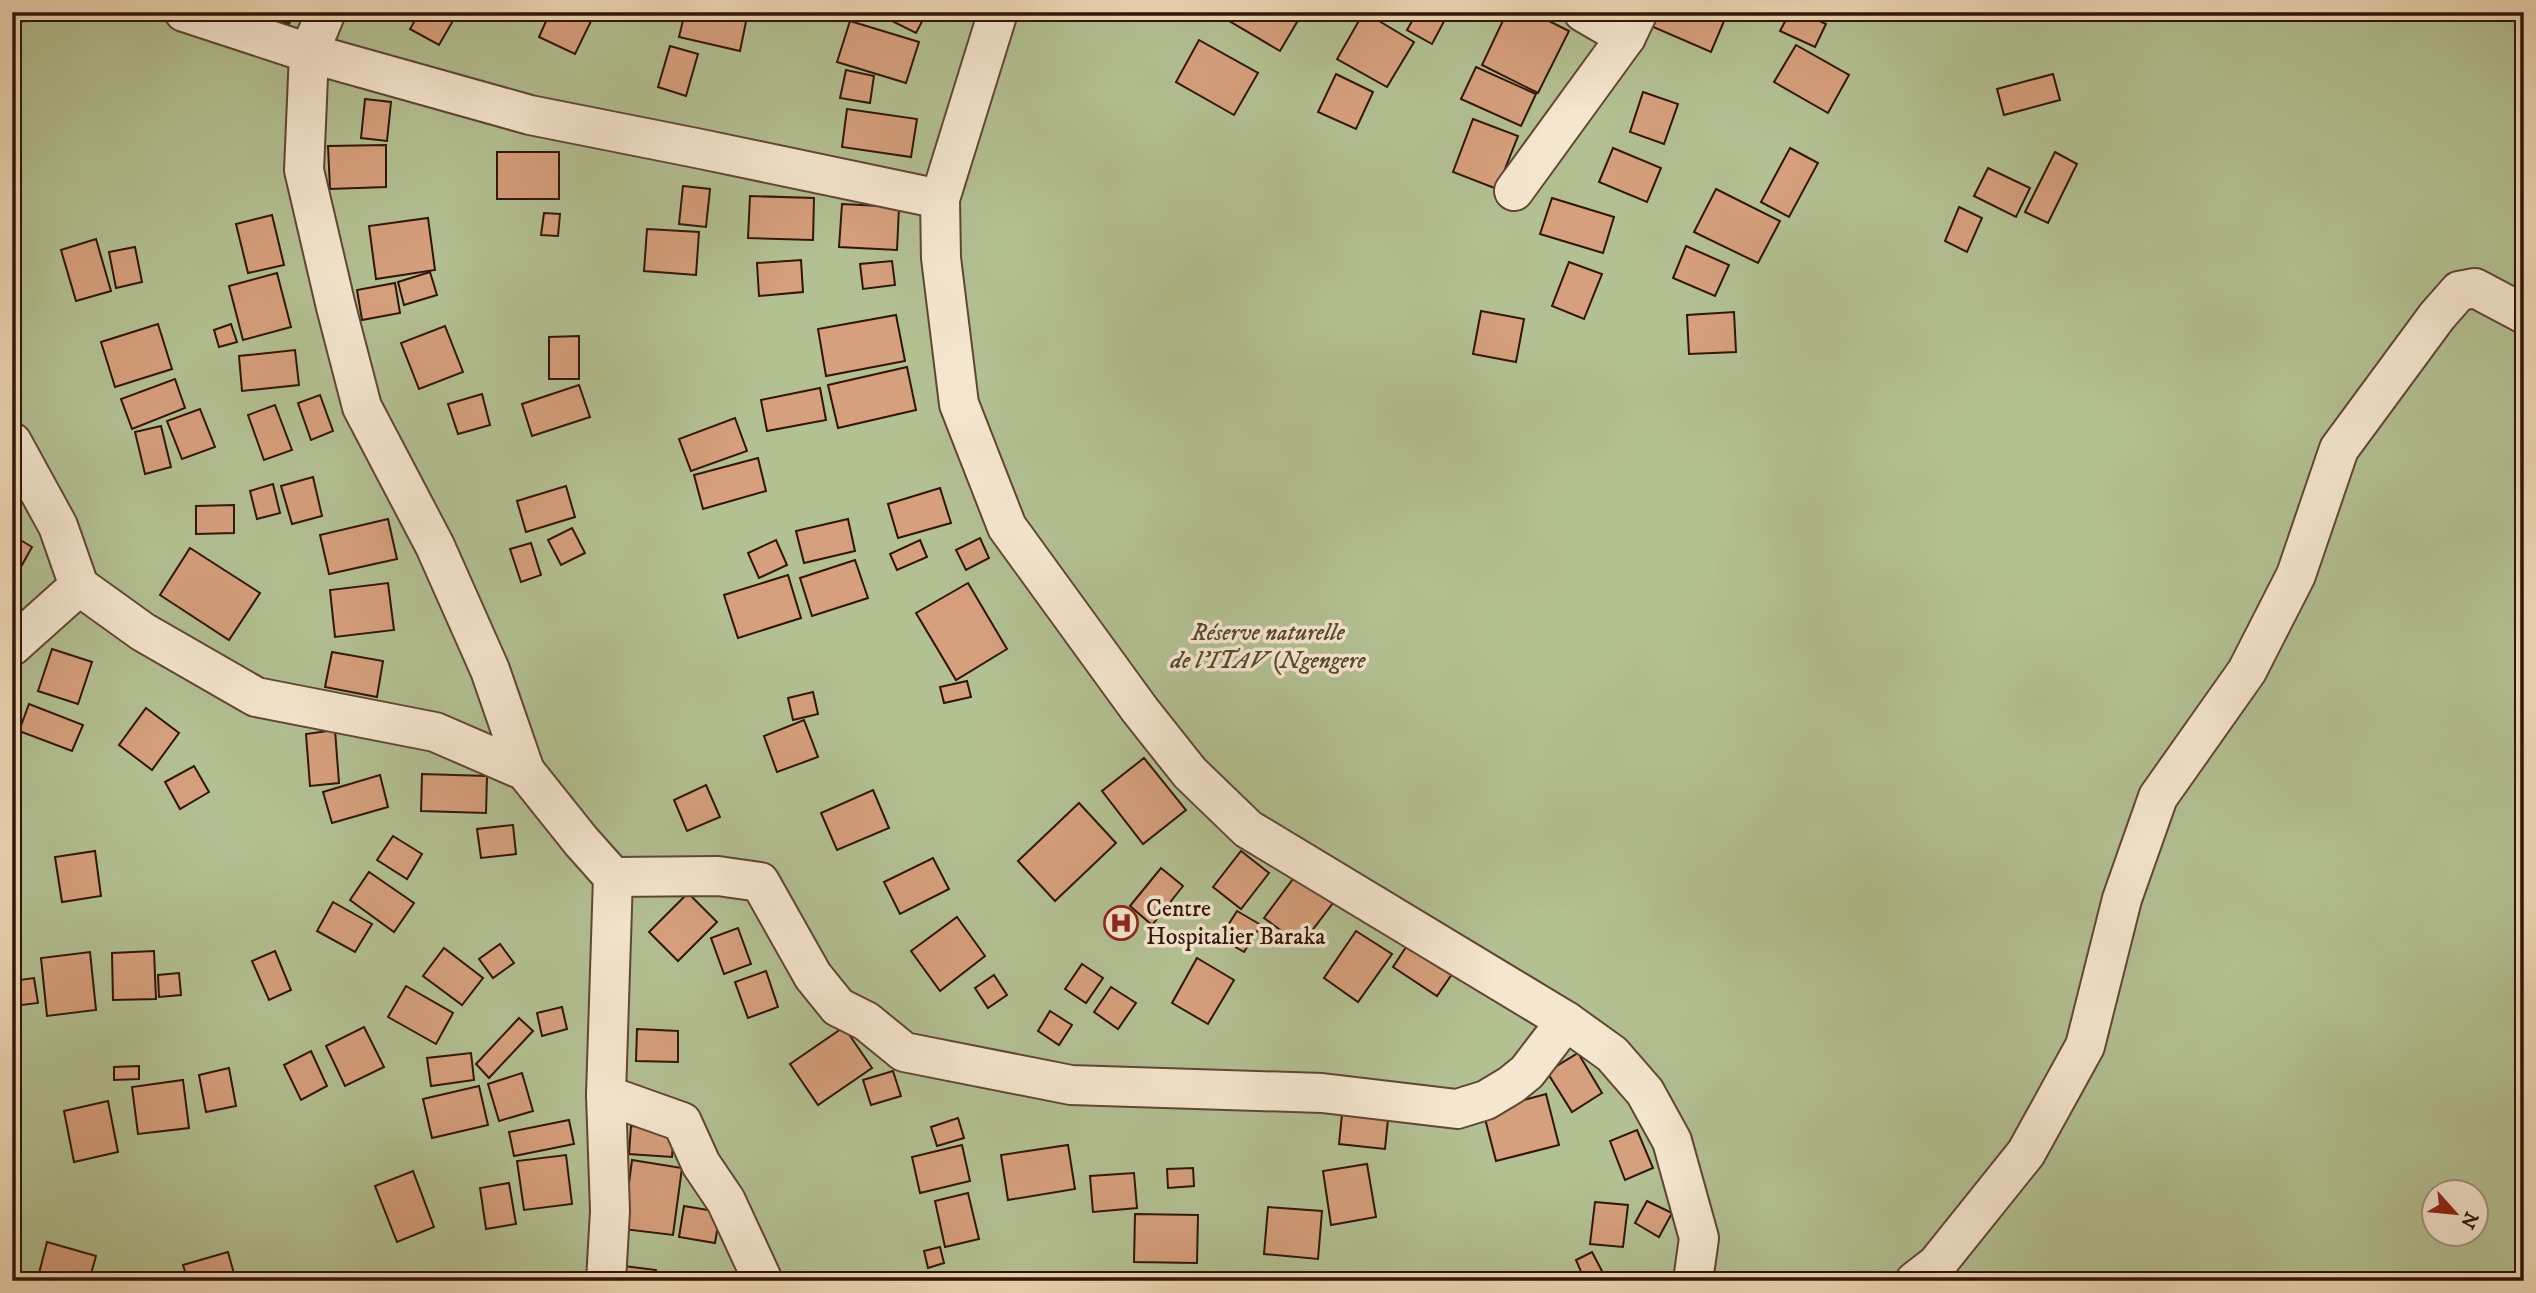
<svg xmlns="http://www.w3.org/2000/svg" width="2536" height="1293" font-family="'IM FELL DW Pica',serif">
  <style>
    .green { fill: #b3c092; stroke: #726a4d; stroke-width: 2; fill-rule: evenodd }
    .building { fill: #d69f7d; stroke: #301508; stroke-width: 2 }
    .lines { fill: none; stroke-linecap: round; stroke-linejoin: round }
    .minor-casing { stroke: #604633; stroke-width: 42 }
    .minor { stroke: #f5e6cf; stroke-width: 38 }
    .labels { text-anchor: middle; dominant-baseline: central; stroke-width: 7; stroke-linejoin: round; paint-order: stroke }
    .park-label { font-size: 24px; font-style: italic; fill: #574831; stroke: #f5e6cf }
    .poi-label { font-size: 24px; fill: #301508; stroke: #f5e6cf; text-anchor: start }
  </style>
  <rect width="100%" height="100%" fill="#efd8b5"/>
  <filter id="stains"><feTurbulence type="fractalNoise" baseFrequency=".00286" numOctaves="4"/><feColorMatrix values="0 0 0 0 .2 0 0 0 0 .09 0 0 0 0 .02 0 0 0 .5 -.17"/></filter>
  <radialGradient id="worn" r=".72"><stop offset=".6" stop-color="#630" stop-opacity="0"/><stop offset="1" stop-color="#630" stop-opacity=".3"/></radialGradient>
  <path class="green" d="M12 12H2524V1281H12ZM2434 1192H2476V1234H2434Z"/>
  <g class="building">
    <polygon points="12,12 46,12 46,20 12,22"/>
    <polygon points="258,12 294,12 289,24"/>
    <polygon points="420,12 458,12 439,45 410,29"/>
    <polygon points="550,12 595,13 575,54 539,37"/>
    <polygon points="685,12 748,12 740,51 679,37"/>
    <polygon points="861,12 881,12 878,20"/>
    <polygon points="891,12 927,12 916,33 888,19"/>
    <polygon points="1221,12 1303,12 1280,51 1219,15"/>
    <polygon points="1364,12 1414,42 1387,87 1337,59"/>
    <polygon points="1417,12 1449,12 1432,44 1407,30"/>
    <polygon points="1507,12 1531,12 1569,31 1538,93 1482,65"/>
    <polygon points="1657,12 1723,12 1727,14 1711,52 1651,26"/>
    <polygon points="1790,12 1801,12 1826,24 1815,47 1780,31"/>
    <polygon points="850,21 919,42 906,83 837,62"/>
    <polygon points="1199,40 1258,73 1234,115 1176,82"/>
    <polygon points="1796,45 1849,75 1828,113 1774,82"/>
    <polygon points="670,46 698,54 686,96 658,87"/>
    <polygon points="1476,67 1536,94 1521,126 1461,99"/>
    <polygon points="846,70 874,76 870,103 840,98"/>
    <polygon points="1336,74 1373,92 1356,129 1318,112"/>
    <polygon points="2053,74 2060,100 2004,115 1997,89"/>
    <polygon points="1643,92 1678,104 1664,144 1630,132"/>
    <polygon points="365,99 391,102 387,141 361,138"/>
    <polygon points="847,109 917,119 911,157 842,147"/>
    <polygon points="1473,119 1518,136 1497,189 1453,172"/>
    <polygon points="386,145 386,187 330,189 328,146"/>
    <polygon points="1613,148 1661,168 1647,202 1599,182"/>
    <polygon points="1790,148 1818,163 1789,217 1761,202"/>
    <rect x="497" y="152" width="62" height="47"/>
    <polygon points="2055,152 2077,164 2048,223 2025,212"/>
    <polygon points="1988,168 2030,188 2016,217 1974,196"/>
    <polygon points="683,186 710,189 706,227 679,224"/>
    <polygon points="1716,189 1780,221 1758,263 1694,232"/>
    <polygon points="750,196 814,198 813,240 748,238"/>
    <polygon points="1552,198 1614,217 1603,253 1540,234"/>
    <polygon points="842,204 899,207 897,250 839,247"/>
    <polygon points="1959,207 1982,218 1967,252 1945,241"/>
    <polygon points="12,211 18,241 12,242"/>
    <polygon points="544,213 560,214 558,236 541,235"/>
    <polygon points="272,215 284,265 248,273 236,224"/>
    <polygon points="428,218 435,270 376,279 369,226"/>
    <polygon points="647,229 699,232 696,275 644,271"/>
    <polygon points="96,239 111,291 76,301 61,250"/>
    <polygon points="1686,246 1729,265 1715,296 1673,278"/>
    <polygon points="135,247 142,282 116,288 109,252"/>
    <polygon points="801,260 803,292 759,296 757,263"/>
    <polygon points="892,261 895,285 863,289 860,264"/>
    <polygon points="1569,262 1602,274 1584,319 1552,306"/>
    <polygon points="430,272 437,295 404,305 398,282"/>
    <polygon points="277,273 291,327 243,340 229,286"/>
    <polygon points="395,283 400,313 362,320 357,290"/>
    <polygon points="1481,311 1524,319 1516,362 1473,354"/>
    <polygon points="1734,312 1736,352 1689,354 1687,315"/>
    <polygon points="896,315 905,361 826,376 818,329"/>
    <polygon points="158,324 172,369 115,387 101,342"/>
    <polygon points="231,324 237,342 219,347 214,330"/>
    <polygon points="445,326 463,372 419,389 401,343"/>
    <polygon points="579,336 579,379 549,379 549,337"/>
    <polygon points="295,350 299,385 242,391 239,356"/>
    <polygon points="907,367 916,410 838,428 828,385"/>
    <polygon points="175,379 185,408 132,429 121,399"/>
    <polygon points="579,385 590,417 532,436 522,404"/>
    <polygon points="820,388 826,420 767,431 761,400"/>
    <polygon points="482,394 490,425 458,434 448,404"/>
    <polygon points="320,395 333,431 311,440 298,403"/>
    <polygon points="275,405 292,450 264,460 248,415"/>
    <polygon points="200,409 215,447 182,459 167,421"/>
    <polygon points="735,418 747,451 691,471 679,439"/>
    <polygon points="161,426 171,467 145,474 135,432"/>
    <polygon points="758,458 766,491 703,509 694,475"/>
    <polygon points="313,477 322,516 292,524 281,486"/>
    <polygon points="273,484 280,513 257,519 250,491"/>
    <polygon points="566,486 575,517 526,532 517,501"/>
    <polygon points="940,488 951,523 898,538 888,504"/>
    <polygon points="234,505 234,533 196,534 196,506"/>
    <polygon points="388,519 397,559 329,574 320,535"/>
    <polygon points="848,519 855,551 804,563 796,531"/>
    <polygon points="572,528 585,553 561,565 548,540"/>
    <polygon points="12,535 32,547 13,581 12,581"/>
    <polygon points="980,538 989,558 966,570 956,550"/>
    <polygon points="776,540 787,565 759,578 748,553"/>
    <polygon points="920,540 927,557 897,570 890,554"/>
    <polygon points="531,543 541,575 521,582 510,549"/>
    <polygon points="190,548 260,593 229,640 160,595"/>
    <polygon points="855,560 868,598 812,616 800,578"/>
    <polygon points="788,575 801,618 738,638 724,595"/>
    <polygon points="388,583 394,630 335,637 330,590"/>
    <polygon points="968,583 1007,649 956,680 916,613"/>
    <polygon points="52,649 92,662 78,704 38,691"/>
    <polygon points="332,652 383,661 377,697 325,687"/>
    <polygon points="967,681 971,697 944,703 940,687"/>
    <polygon points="813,692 818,714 793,720 788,698"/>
    <polygon points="29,704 83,725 72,751 19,731"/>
    <polygon points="146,708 179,733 152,770 119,745"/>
    <polygon points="804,720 818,757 777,772 764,736"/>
    <polygon points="335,730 339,783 310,786 306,734"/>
    <polygon points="1144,758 1186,810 1143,844 1102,791"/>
    <polygon points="194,766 209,792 180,809 165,782"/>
    <polygon points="422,774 487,776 486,813 421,811"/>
    <polygon points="380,775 388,807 332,823 323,792"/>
    <polygon points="706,785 720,817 687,831 674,800"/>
    <polygon points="873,790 889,828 837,850 821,813"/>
    <polygon points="1079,803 1116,843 1055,901 1018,861"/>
    <polygon points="513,825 516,854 481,858 477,829"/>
    <polygon points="393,836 422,854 407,879 377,860"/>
    <polygon points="95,851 101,896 62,902 55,857"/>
    <polygon points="1241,851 1269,873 1241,909 1213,887"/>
    <polygon points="933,858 949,889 900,914 884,882"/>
    <polygon points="1161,868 1183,886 1152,925 1130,906"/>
    <polygon points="369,872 414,903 394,932 350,900"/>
    <polygon points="1296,875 1333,903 1301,945 1264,918"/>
    <polygon points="688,893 717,922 678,961 649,932"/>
    <polygon points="333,902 372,924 355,952 317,931"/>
    <polygon points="1237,911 1261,925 1244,952 1220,938"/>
    <polygon points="957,917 985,956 940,991 911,951"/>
    <polygon points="738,928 751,964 724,974 711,938"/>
    <polygon points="1356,931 1392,954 1358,1002 1324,978"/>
    <polygon points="500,944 514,963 493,978 479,959"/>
    <polygon points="1408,944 1452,974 1437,996 1393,967"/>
    <polygon points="444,948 483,978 462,1005 423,976"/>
    <polygon points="154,951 156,999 113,1000 112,953"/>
    <polygon points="275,951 291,990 269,1000 252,961"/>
    <polygon points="90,952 96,1010 47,1016 41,958"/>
    <polygon points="1197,958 1234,980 1208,1024 1172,1003"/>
    <polygon points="1082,964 1103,978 1086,1003 1065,989"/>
    <polygon points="766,971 778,1007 748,1018 735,982"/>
    <polygon points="179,973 181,995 159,997 158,975"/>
    <polygon points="994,975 1007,995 988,1008 975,988"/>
    <polygon points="34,978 38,1003 14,1006 12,981"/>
    <polygon points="406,986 453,1013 436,1044 388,1017"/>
    <polygon points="1111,987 1136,1003 1118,1029 1094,1012"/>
    <polygon points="562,1007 567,1029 542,1036 537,1013"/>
    <polygon points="1050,1011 1072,1025 1059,1045 1038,1031"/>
    <polygon points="519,1018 533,1031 489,1078 476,1064"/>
    <polygon points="364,1027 384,1067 345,1086 326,1046"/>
    <polygon points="844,1027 872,1068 818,1105 790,1064"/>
    <polygon points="637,1029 678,1031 678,1062 636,1061"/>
    <polygon points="311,1051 327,1086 301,1100 284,1065"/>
    <polygon points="471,1053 474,1080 431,1086 427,1058"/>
    <polygon points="1578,1053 1602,1093 1572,1112 1547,1072"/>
    <polygon points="139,1066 139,1079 114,1080 114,1067"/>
    <polygon points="229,1068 236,1106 206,1112 199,1075"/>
    <polygon points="893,1071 901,1096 871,1105 863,1080"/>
    <polygon points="522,1073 533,1111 499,1121 488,1084"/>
    <polygon points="183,1080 189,1128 138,1134 132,1087"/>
    <polygon points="479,1086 488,1125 432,1138 423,1099"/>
    <polygon points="1546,1094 1559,1145 1496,1161 1483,1111"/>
    <polygon points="108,1101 118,1152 74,1162 64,1111"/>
    <polygon points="1342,1114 1388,1119 1385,1149 1339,1144"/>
    <polygon points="958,1118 964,1138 937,1146 931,1127"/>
    <polygon points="569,1120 574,1144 514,1156 509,1132"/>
    <polygon points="631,1126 674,1129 672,1157 629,1154"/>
    <polygon points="1637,1130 1653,1168 1625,1180 1610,1141"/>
    <polygon points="962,1145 970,1181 920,1193 912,1157"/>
    <polygon points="1068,1145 1075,1189 1008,1200 1001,1155"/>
    <polygon points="566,1155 572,1204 524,1210 517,1161"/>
    <polygon points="632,1160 682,1168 673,1235 623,1229"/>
    <polygon points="1367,1164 1376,1217 1331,1225 1323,1171"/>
    <polygon points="1193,1168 1194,1186 1168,1188 1167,1169"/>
    <polygon points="413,1171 434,1227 397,1242 375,1186"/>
    <polygon points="1134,1173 1137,1208 1093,1212 1090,1176"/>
    <polygon points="509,1183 516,1224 486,1229 480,1188"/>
    <polygon points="968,1193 979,1239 945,1247 935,1201"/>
    <polygon points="1647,1201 1672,1213 1659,1237 1635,1223"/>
    <polygon points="1595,1202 1628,1205 1623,1247 1590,1244"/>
    <polygon points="684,1206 720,1212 715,1243 679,1237"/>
    <polygon points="1268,1207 1322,1211 1318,1259 1264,1254"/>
    <polygon points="1135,1214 1198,1215 1197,1263 1134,1262"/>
    <polygon points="47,1242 96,1256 89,1281 37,1281"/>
    <polygon points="940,1247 944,1263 928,1268 924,1251"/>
    <polygon points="228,1252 236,1281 188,1281 183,1265"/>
    <polygon points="1592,1252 1603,1273 1585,1281 1576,1260"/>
    <polygon points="624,1266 656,1270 655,1281 622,1281"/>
  </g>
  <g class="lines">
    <g class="minor-casing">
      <g id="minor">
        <polyline points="184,12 309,53 530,115 701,149 940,199"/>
        <polyline points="326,12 309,53 304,170 336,307 362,407 435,546 490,670 525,771"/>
        <polyline points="998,12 940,199 941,258 959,404 1007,527 1140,710 1190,773 1248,829 1566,1021 1612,1054 1645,1092 1672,1141 1699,1238 1693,1281"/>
        <polyline points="1583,12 1626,37"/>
        <polyline points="1514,191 1626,37 1638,12"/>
        <polyline points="12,442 58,526 79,586 143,632 256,697 435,732 525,771 581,841 613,877 718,876 760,882 813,976 838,1007 866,1021 904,1052 1071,1085 1322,1093 1457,1109 1486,1100 1511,1085 1527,1072 1566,1021"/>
        <polyline points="12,646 79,586"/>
        <polyline points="606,1095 682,1122 701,1164 726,1201 763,1281"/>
        <polyline points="606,1281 610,1211 606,1095 613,877"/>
        <polyline points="1915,1281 1937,1264 2026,1153 2085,1046 2122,899 2158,797 2247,671 2296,575 2339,449 2437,316 2459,291 2475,288 2524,314"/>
      </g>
    </g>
    <use href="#minor" class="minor"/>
  </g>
  <defs>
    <g id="hospital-ring" transform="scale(1.75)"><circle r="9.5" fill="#f5e6cf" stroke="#8f2418" stroke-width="1.5"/><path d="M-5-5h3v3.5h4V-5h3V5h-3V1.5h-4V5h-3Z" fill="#8f2418"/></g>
  </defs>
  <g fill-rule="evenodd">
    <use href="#hospital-ring" x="1121" y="923"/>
  </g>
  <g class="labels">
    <g class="park-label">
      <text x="1268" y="633">Réserve naturelle<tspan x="1268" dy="28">de l'ITAV (Ngengere</tspan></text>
    </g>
    <g class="poi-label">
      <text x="1146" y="909">Centre<tspan x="1146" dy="28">Hospitalier Baraka</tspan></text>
    </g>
  </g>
  <rect width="2536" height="1293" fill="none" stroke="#efd8b5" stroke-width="42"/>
  <rect x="14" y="14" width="2508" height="1265" fill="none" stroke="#301508" stroke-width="3.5"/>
  <rect x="21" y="21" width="2494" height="1251" fill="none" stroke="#301508" stroke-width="2"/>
  <g transform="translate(2455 1213) rotate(117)"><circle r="33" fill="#f5e6cf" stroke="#a6927f" stroke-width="2"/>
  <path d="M0-5L12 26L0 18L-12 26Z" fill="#8f2418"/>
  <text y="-10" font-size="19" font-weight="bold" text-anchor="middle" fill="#301508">N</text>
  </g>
  <rect width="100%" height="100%" filter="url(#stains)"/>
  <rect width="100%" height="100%" fill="url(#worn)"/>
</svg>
